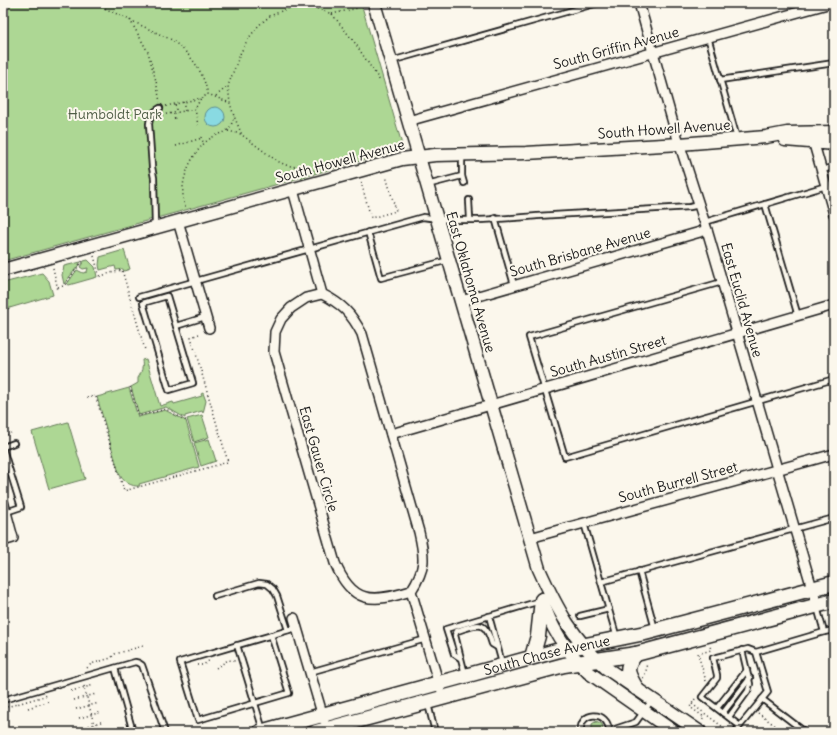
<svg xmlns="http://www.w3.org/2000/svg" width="837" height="735" font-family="Delius,sans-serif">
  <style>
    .green { fill: #add794; stroke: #647a58 }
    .water { fill: #89dae2; stroke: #5d8e93 }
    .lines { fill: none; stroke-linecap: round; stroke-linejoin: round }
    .lane-casing { stroke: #1c1c1c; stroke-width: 8 }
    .street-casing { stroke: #1c1c1c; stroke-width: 12 }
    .secondary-casing { stroke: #1c1c1c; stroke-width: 15 }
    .primary-casing { stroke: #1c1c1c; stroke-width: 17 }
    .path { stroke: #1c1c1c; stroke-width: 1.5; stroke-dasharray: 1 3; stroke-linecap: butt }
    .lane { stroke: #fbf7ec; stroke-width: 4.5 }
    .street { stroke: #fbf7ec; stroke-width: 9 }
    .secondary { stroke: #fbf7ec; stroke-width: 12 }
    .primary { stroke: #fbf7ec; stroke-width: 14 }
    .labels { text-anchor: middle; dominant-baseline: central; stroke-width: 4; stroke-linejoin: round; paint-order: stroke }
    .street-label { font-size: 14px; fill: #1c1c1c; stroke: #fbf7ec }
    .park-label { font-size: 14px; fill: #4f5d46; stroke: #fbf7ec }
  </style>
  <rect width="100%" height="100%" fill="#fbf7ec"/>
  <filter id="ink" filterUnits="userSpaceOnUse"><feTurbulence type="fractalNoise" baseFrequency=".025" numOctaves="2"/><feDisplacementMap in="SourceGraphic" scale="8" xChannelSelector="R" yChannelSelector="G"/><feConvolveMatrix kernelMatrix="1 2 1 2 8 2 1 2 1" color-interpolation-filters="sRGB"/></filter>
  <g filter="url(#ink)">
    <g class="green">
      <polygon points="3,3 361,3 401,141 401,148 396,151 3,261"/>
      <polygon points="124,250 130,269 124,271 123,269 116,270 115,266 100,270 99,265 100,257"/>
      <polygon points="88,260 95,267 97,277 69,285 67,284 77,270 83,273 87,272 88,268 83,269 80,267 84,261"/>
      <polygon points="81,262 64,284 62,275 64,266"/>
      <polygon points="42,273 49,281 53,295 3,310 3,283"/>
      <path d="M146 359 160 406 173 402 174 404 202 396 201 394 203 393 206 401 203 413 202 411 185 416V418L166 407 139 415 131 387 138 383V378C142 372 143 367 142 360Z"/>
      <path d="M129 388 138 417 165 410 186 421 199 467 139 484 140 486C131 487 122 481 119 473L97 397Z"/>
      <polygon points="202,415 209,437 194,442 187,419"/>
      <polygon points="68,422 85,479 49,489 32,432"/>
      <polygon points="209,439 216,461 201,466 194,443"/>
      <polygon points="596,721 602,724 603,728 601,732 594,732 592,729 592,724 595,722 596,723"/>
    </g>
    <circle class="water" cx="215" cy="117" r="10"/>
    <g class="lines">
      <g class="lane-casing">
        <g id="lane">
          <polyline points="832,3 834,11"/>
          <polyline points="708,37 737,138"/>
          <polyline points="391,61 598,3"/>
          <polyline points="720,80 834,63"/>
          <polyline points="462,155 462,176 464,183"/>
          <polyline points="821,170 834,167"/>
          <polyline points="427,185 462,176"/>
          <polyline points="469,200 470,219"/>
          <polyline points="765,204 798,316"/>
          <polyline points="495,218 514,285"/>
          <polyline points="705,222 826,186"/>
          <path d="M155 227 154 178 152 167 149 124C150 115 153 112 160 108"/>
          <polyline points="368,232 381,278 449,260"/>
          <polyline points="722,282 529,337 565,457 834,379"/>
          <polygon points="167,296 193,383 169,390 143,303"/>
          <path d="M139 297 423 217C459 223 501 219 537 216 588 213 639 210 690 207L699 205"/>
          <polyline points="176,326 205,317"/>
          <polyline points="3,447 14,443"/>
          <polyline points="3,449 21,507 6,512"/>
          <polyline points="584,523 617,638"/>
          <polyline points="639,571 655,629"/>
          <polyline points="601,582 834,518"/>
          <polyline points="215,596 259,583 267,584 273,589 277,596 288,630"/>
          <polyline points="817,607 824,632 834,630"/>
          <polyline points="489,616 502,663"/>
          <polyline points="580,616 609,609"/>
          <polyline points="271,635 289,693 198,720 180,662 296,628"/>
          <polyline points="237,645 263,730"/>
          <polyline points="460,658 454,654 446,629 540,601"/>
          <polyline points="115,668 133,732"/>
          <polyline points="310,672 426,639"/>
          <path d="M465 674 455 635 457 631C479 624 485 619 492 644L497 647"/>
          <polyline points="762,699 805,732"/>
          <polyline points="3,700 135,662 139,663 142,665 165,732"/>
          <polyline points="428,704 434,728"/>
          <polyline points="717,708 747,670"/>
          <polyline points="723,713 750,678"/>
          <polyline points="729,717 748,691 750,684 742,650"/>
          <polyline points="740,726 702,697 717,678 717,675 713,658 748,649 756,652 824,632"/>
          <polyline points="609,731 636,722 652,700"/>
          <path d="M581 732C578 711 609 709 609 732"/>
          <polyline points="735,732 768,692 756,652"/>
          <polyline points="833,732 834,732"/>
        </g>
      </g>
      <g class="street-casing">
        <g id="street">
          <polyline points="639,3 675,130 707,230 817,605"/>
          <polyline points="408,121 831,3"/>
          <polyline points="812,137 834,214"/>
          <path d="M293 190 322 294C342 304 351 313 362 334L419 532C425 558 426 568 411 591L440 688"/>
          <polyline points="178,221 209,328"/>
          <path d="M322 294 306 298 291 308 281 319 275 332 274 352 335 563C352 604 372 603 411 591"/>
          <polyline points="461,301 707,230"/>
          <polyline points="391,434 834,305"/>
          <polyline points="3,501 13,538 3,541"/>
          <polyline points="530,538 834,454"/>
          <polyline points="294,618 324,720"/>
        </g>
      </g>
      <g class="secondary-casing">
        <g id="secondary">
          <path d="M374 3 539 569C557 609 573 639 606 668L700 732"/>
          <polyline points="785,140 834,144"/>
          <polyline points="3,270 402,159 435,155 526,153 680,144 766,137 787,133 834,132"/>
          <path d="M542 599C550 627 567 652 588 672L674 732"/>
        </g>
      </g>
      <g class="primary-casing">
        <g id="primary">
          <polyline points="532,657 538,636 542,600"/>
          <path d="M636 688C627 673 624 668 636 654"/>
          <path id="s1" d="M260 732 556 651 645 633 834 583"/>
          <polyline points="316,732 564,665 636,654 834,601"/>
        </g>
      </g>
      <g class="path">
        <path d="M90 3 100 6 172 40C192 56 202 69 208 94L230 103"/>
        <polyline points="302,3 332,14 355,43 380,81"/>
        <polyline points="304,4 286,9 270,16 259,25 248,39 240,54 228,86 230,103 234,116 242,135 277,161 286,165 316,171"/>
        <polyline points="332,14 358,8"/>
        <polyline points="130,20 148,52 156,81 160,102"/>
        <polyline points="216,96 228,86"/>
        <polyline points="183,102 185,111"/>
        <polyline points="175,105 177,113"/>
        <polyline points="166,106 202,98 208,94"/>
        <polyline points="195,109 198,125"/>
        <polyline points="174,114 175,121"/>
        <polyline points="162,115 195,109 201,98"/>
        <polyline points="228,131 241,134"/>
        <polyline points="201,137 204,144"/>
        <polyline points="176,146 202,138"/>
        <polyline points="361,182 371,218 396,211 386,176"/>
        <path d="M185 207C184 203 183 199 183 195 181 176 194 151 208 140 222 130 229 137 234 116"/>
        <polyline points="94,256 100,278"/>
        <polyline points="53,268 58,290"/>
        <polyline points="100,276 122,270 145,350 144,350"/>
        <polyline points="58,287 64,286 84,259"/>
        <polyline points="130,387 139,416 166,409 187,421"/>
        <polyline points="96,397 124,491 228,462 191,337 199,334"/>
        <polyline points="87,398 95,396"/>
        <polyline points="3,436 11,433"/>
        <polyline points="197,665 203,665 210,660"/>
        <polyline points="87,668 91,664 111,658 115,654 143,646"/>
        <polyline points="216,668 228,660 235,661"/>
        <path d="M643 678C646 673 647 669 646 664"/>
        <polyline points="706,681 698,654 711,650 710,646"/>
        <polyline points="84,686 96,732"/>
        <polyline points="71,691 94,685"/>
        <polyline points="695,699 690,707 704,717 701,721"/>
        <polyline points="74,700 96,694"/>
        <polyline points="692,704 723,727"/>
        <polyline points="3,708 48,695"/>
        <polyline points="28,708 50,701"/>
        <polyline points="76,709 99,703"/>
        <polyline points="758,713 784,732"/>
        <polyline points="79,718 102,712"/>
        <polyline points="81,728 104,721"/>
        <polyline points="101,732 107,730"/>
      </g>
      <use href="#lane" class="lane"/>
      <use href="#street" class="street"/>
      <use href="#secondary" class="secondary"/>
      <use href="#primary" class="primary"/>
    </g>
  </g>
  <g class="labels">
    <g class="street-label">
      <text transform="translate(616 48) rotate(-15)">South Griffin Avenue</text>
      <text transform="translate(664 129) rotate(-4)">South Howell Avenue</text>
      <text transform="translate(340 161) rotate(-15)">South Howell Avenue</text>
      <text transform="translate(580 252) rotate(-16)">South Brisbane Avenue</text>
      <text transform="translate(471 282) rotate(74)">East Oklahoma Avenue</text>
      <text transform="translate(742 300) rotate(74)">East Euclid Avenue</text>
      <text transform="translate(608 356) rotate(-16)">South Austin Street</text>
      <text transform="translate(319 459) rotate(74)">East Gauer Circle</text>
      <text transform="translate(678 482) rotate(-15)">South Burrell Street</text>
      <text stroke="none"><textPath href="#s1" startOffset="297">South Chase Avenue</textPath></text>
    </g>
    <g class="park-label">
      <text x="115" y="114">Humboldt Park</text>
    </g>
  </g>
  <rect width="837" height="735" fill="none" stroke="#fbf7ec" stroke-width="16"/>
  <rect x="8" y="8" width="821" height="719" fill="none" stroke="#1c1c1c" stroke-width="1.5" filter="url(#ink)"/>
</svg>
